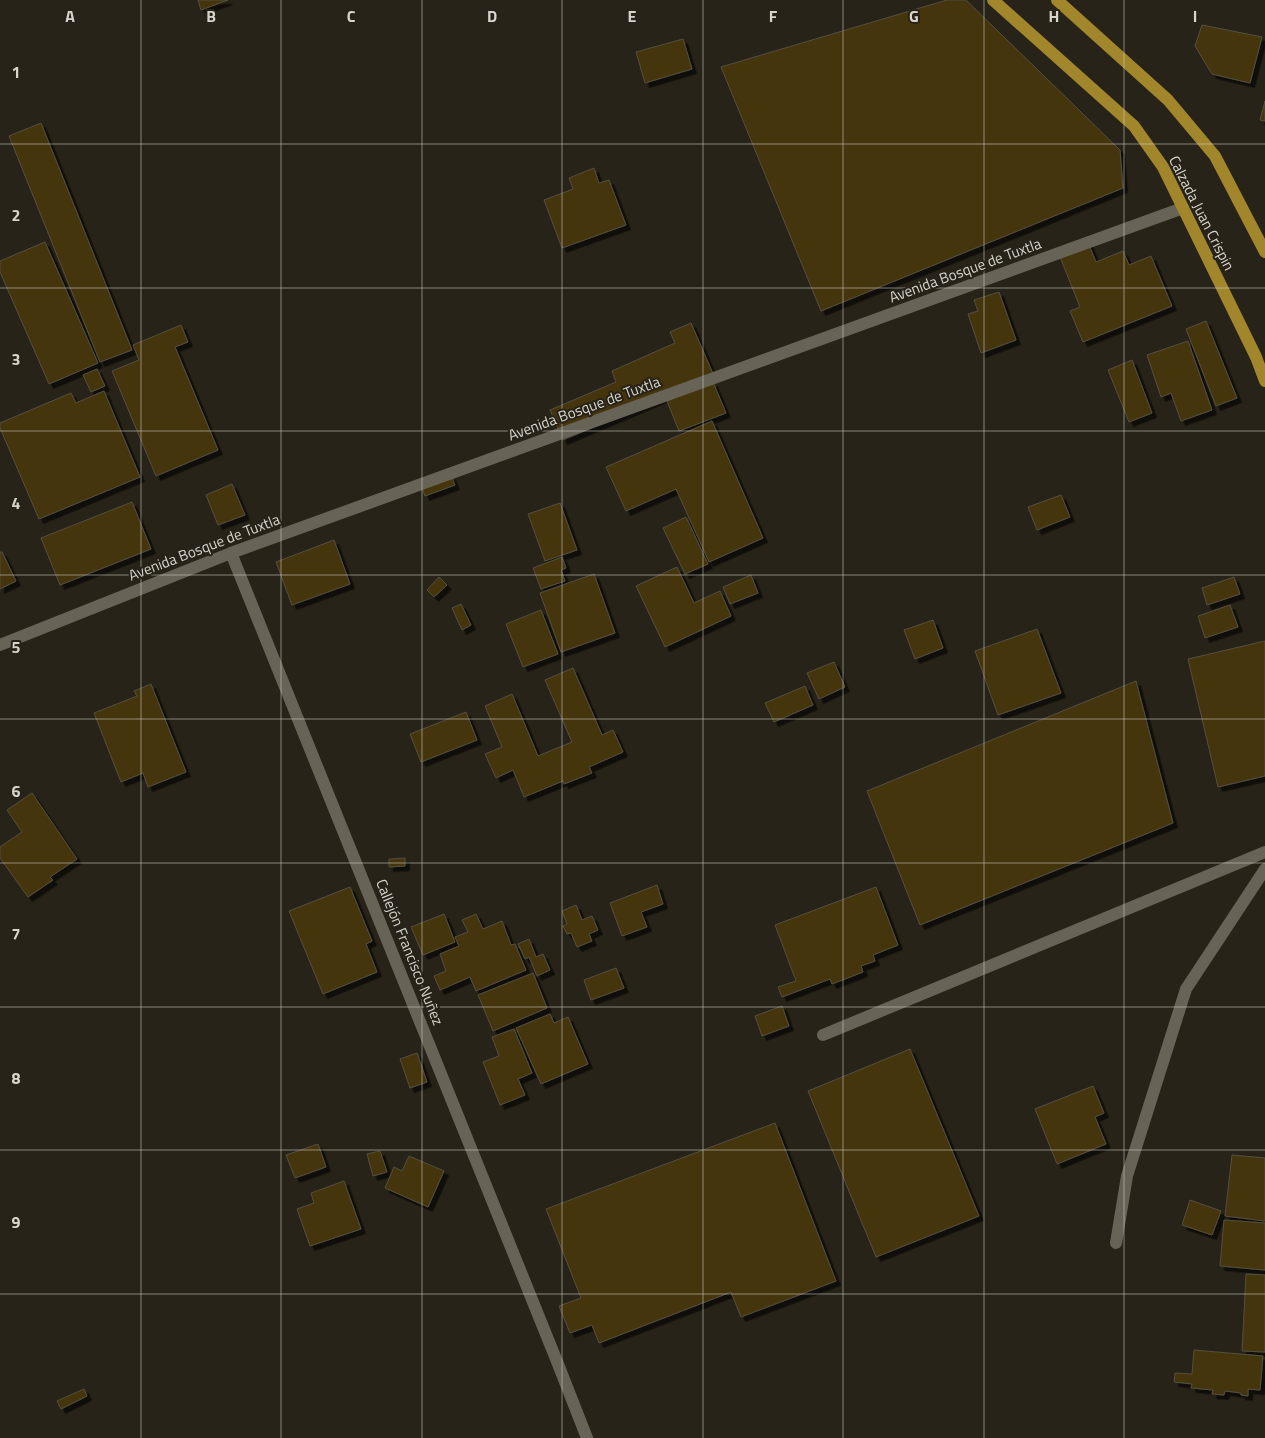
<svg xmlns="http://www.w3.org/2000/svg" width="1265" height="1438" font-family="'Titillium Web',sans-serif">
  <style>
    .building { fill: #453508; stroke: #544f43; filter: url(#shadow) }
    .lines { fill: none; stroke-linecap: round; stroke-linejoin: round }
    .minor { stroke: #686357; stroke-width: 12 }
    .major { stroke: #a2862b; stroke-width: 12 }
    .grid { fill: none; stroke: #d6d4cd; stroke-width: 1; stroke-opacity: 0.55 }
    .labels { text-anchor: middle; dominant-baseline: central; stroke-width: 4; stroke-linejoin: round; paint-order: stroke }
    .street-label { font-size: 15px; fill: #d6d4cd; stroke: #272318 }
    .grid-label { font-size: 16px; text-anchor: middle; font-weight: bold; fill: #d6d4cd; stroke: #272318; stroke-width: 4; stroke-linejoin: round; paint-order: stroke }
  </style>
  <defs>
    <filter id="shadow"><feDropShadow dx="4.5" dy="4.5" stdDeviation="0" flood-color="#0009"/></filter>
  </defs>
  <rect width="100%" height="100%" fill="#272318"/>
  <g class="building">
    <polygon points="198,0 228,0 201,10"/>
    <polygon points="947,0 966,0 1120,150 1123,188 821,311 721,67"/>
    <polygon points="1202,25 1262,37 1250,83 1212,74 1195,46"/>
    <polygon points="683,39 692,69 645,83 636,52"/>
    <polygon points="1265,101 1265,121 1260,120"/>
    <polygon points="41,123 132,350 100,362 9,136"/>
    <polygon points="594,168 599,183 609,180 626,225 562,248 544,200 573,189 569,178"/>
    <polygon points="1087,240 1096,262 1123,251 1129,265 1151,256 1172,306 1083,342 1070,311 1080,307 1058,252"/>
    <polygon points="45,242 98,363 49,384 0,272 0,261"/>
    <polygon points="999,292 1016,340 981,353 968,314 978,311 974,300"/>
    <polygon points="1206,321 1237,398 1216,406 1186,329"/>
    <polygon points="691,323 714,376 563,440 550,410 616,382 612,371 675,343 670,332"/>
    <polygon points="181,325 188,342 175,347 218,450 156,476 112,371 139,360 133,345"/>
    <polygon points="1188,341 1212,410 1181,421 1171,393 1161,397 1147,355"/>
    <polygon points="1132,360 1152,413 1129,422 1108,370"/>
    <polygon points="97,369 105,386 91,392 83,375"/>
    <polygon points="713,382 726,413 679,431 667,401"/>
    <polygon points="104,391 140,477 39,519 0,428 0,423 71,393 76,403"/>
    <polygon points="712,421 763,538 709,562 676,489 626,511 606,467"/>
    <polygon points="451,476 455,485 425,496 422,488"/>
    <polygon points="232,484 245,515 218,525 206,495"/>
    <polygon points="1061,495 1070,517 1037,530 1028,507"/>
    <polygon points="132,502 151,549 60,585 41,538"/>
    <polygon points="560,503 577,550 545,561 528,514"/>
    <polygon points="686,517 708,564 685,574 663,528"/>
    <polygon points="334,540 350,584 292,605 276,562"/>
    <polygon points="0,552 2,552 16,581 0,589"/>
    <polygon points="562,557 566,568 561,570 565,581 541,589 533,568"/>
    <polygon points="677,567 694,603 720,591 731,616 665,647 636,586"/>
    <polygon points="594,574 615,633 561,652 540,593"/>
    <polygon points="751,575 758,593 730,604 723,587"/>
    <polygon points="439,577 447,585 434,597 427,590"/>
    <polygon points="1234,577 1240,594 1207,605 1202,588"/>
    <polygon points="461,604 471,625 462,630 452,608"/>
    <polygon points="1230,605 1238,627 1205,638 1198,616"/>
    <polygon points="541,610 558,654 523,667 506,624"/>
    <polygon points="933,620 943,648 915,659 904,630"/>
    <polygon points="1037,629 1061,693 998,715 975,651"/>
    <polygon points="1265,641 1265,776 1218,787 1188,659"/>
    <polygon points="834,662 845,687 819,699 807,673"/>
    <polygon points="573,668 602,735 613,730 623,752 589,767 592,773 564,784 563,781 524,797 513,770 496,778 485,754 502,747 485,706 512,694 538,756 572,742 545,680"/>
    <polygon points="1136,681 1173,823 920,925 867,791"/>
    <polygon points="151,684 186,772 148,787 143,773 121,782 94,713 137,696 134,691"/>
    <polygon points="805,686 813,705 774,722 765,703"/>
    <polygon points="466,712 477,740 421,762 410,734"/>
    <polygon points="32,793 77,859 50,877 53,880 28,897 0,858 0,847 22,832 7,810"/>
    <polygon points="405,858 405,866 389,867 389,859"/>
    <polygon points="657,885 663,904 641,912 647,927 622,936 610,903"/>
    <polygon points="350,887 372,941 366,944 377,972 323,994 289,911"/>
    <polygon points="876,887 898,945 873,955 875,961 861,966 863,972 832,984 830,979 782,997 778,987 796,981 775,925"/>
    <polygon points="576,905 582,920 592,916 598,930 589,934 592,941 577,947 571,933 567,934 563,926 567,924 562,911"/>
    <polygon points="444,914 455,942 423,955 411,927"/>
    <polygon points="476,914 483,929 502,921 511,945 515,944 526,970 476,991 470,977 440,990 434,976 446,971 440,954 459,946 455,937 468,932 462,920"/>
    <polygon points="529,939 536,957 543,954 550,970 537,976 529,957 525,959 518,944"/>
    <polygon points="616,968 624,988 591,1000 584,980"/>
    <polygon points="533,973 547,1008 493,1031 478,995"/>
    <polygon points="782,1006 789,1026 762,1036 755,1016"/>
    <polygon points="550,1014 554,1023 568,1017 588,1064 541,1084 516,1028"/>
    <polygon points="514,1029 532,1073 518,1079 525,1095 500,1105 483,1062 499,1056 492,1037"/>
    <polygon points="910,1049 979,1216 876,1257 808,1091"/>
    <polygon points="417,1053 427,1082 410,1088 400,1059"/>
    <polygon points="1093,1086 1104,1113 1095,1117 1106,1144 1057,1164 1035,1109"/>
    <polygon points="775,1123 836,1281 741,1317 731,1292 599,1343 592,1325 570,1333 559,1306 581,1298 546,1209"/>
    <polygon points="318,1144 326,1167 295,1178 286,1155"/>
    <polygon points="380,1151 387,1172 373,1176 367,1154"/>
    <polygon points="1232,1155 1265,1158 1265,1221 1225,1216"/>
    <polygon points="409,1156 444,1171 428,1207 385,1188 394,1167 402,1171"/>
    <polygon points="344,1181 361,1229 310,1246 297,1209 314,1203 311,1193"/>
    <polygon points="1190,1200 1221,1211 1212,1235 1182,1225"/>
    <polygon points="1224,1220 1265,1223 1265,1270 1220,1266"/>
    <polygon points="1246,1274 1265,1275 1265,1352 1242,1351"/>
    <polygon points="1194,1350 1263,1356 1260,1390 1248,1389 1248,1396 1241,1395 1241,1393 1225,1391 1224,1395 1212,1394 1213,1390 1191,1388 1192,1384 1174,1382 1175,1373 1192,1374"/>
    <polygon points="84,1389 87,1396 61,1409 57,1401"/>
  </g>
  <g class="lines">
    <g class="minor">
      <polyline points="231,553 558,1364 587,1438"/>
      <polyline points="0,645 231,553 1183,208"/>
      <polyline points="823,1035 1265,852"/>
      <polyline points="1116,1243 1127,1176 1186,989 1265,869"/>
    </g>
    <g class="major">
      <polyline points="993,0 1134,126 1163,167 1256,357 1265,381"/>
      <polyline points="1057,0 1168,100 1215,156 1265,252"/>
    </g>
  </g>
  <path class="grid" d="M141 0V1438M281 0V1438M422 0V1438M562 0V1438M703 0V1438M843 0V1438M984 0V1438M1124 0V1438M0 144H1265M0 288H1265M0 431H1265M0 575H1265M0 719H1265M0 863H1265M0 1007H1265M0 1150H1265M0 1294H1265"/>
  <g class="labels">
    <g class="street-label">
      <text transform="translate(1202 213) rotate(63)">Calzada Juan Crispin</text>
      <text transform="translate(965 270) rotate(-20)">Avenida Bosque de Tuxtla</text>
      <text transform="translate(584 408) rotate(-20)">Avenida Bosque de Tuxtla</text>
      <text transform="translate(204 547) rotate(-21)">Avenida Bosque de Tuxtla</text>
      <text transform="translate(410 952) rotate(68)">Callejón Francisco Nuñez</text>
    </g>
  </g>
  <g class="grid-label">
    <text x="70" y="22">A</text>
    <text x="211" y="22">B</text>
    <text x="351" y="22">C</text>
    <text x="492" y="22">D</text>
    <text x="632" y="22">E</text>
    <text x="773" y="22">F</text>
    <text x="914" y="22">G</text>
    <text x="1054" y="22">H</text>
    <text x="1195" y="22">I</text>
    <text x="16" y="78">1</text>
    <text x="16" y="221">2</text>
    <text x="16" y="365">3</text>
    <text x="16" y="509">4</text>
    <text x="16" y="653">5</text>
    <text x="16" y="797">6</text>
    <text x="16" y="940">7</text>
    <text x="16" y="1084">8</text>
    <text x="16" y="1228">9</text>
  </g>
</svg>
